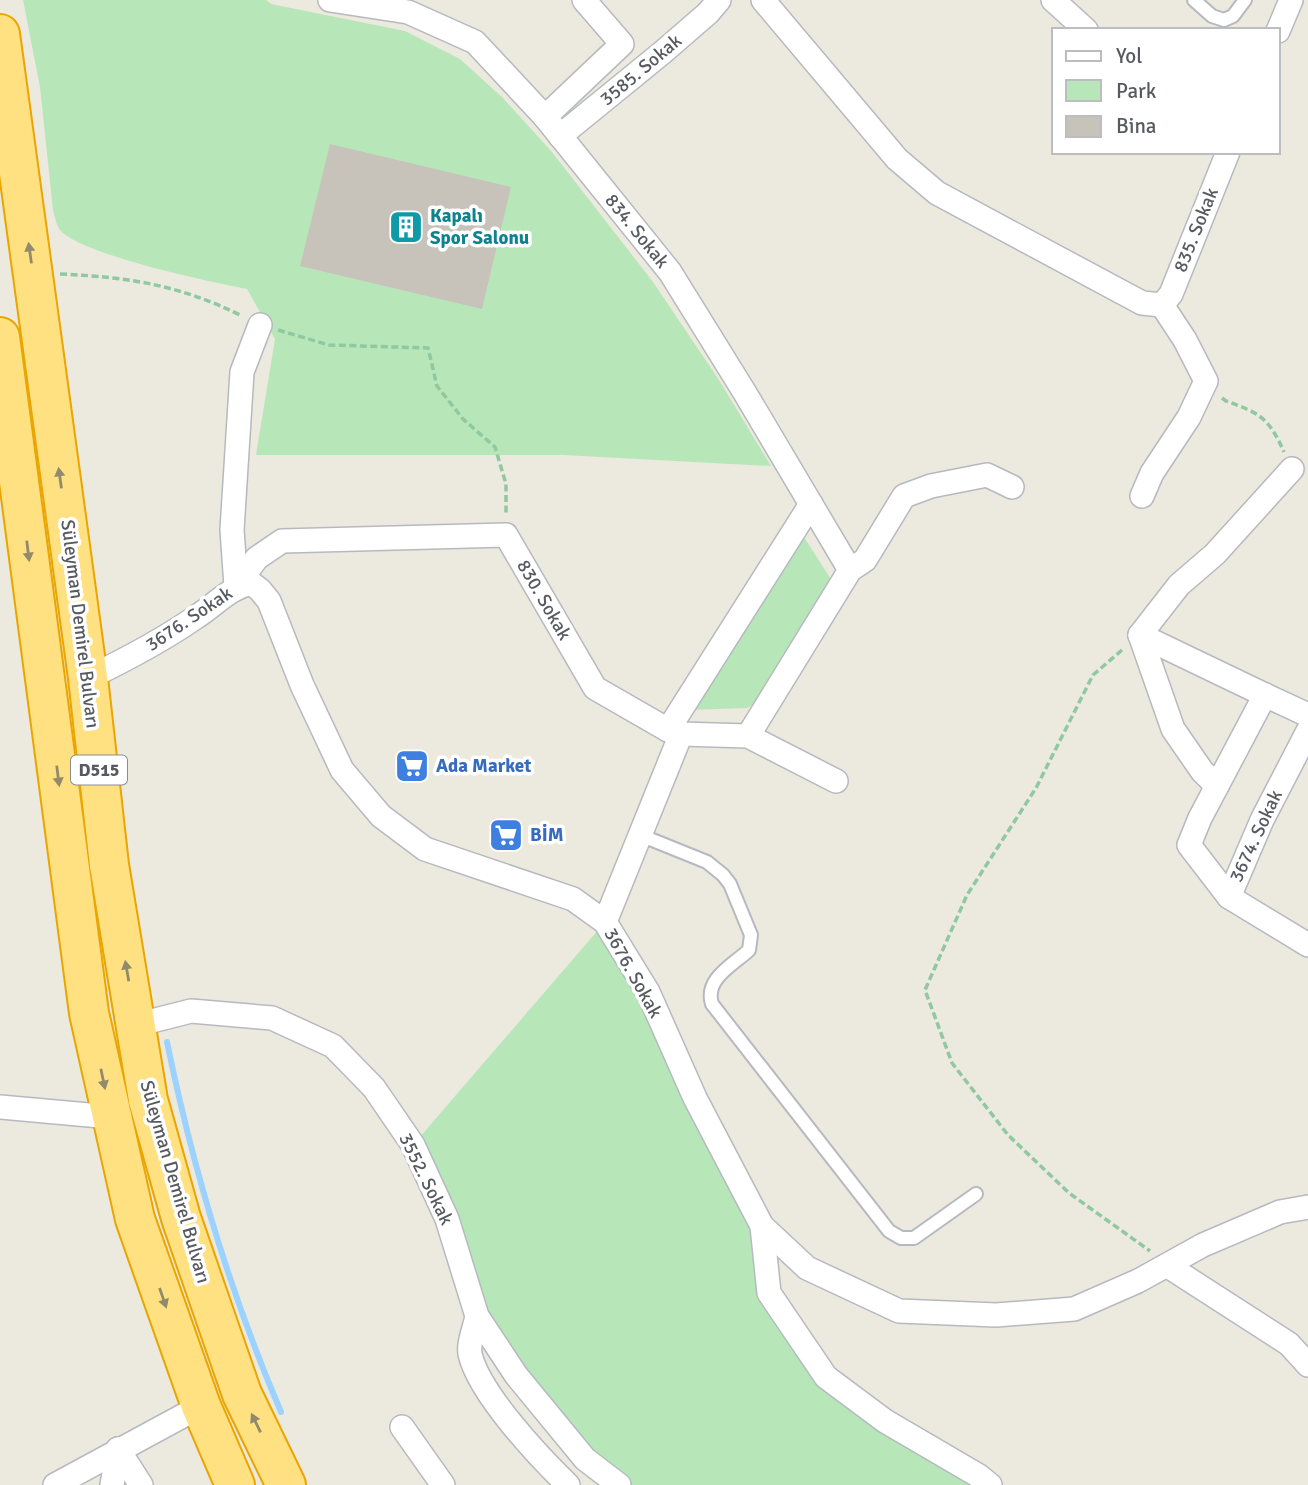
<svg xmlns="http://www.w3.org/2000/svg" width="1308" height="1485" font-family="Signika,sans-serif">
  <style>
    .green { fill: #b7e7b8 }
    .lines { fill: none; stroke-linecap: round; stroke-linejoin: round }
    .stream { stroke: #9bd2ff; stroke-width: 6 }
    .building { fill: #c7c3bb }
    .lane-casing { stroke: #b6b9bf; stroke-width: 16 }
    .street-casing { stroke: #b6b9bf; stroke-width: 26 }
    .highway-casing { stroke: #eaa500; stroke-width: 42 }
    .path { stroke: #90c8a1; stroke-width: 3.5; stroke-dasharray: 7 3.5; stroke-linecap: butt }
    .lane { stroke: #fff; stroke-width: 12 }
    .street { stroke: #fff; stroke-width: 23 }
    .highway { stroke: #ffe182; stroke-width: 38 }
    .oneway { fill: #928a6d }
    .labels { text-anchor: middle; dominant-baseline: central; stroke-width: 7; stroke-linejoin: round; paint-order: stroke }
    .shield { fill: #fff; stroke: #898c90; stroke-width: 2 }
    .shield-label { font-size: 18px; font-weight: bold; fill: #575b61 }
    .street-label { font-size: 19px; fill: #575b61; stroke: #fff }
    .culture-label { font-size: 19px; font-weight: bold; fill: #0d838f; stroke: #fff; text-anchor: start }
    .shop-label { font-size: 19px; font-weight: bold; fill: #366cbe; stroke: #fff; text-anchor: start }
  </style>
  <rect width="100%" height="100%" fill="#ece9de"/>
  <g class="green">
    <path d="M23 0H266L271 4 405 31 460 59 503 98 552 152 653 282 719 380 771 466 563 455H256L275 339 247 289C211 282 82 255 60 230 56 225 55 216 53 210L40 87Z"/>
    <polygon points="802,534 832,581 760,701 747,708 690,710"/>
    <polygon points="605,922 762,1226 769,1293 826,1377 990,1485 619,1485 477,1316 413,1145"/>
  </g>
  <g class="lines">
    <path class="stream" d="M167 1042C193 1169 230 1293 281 1412"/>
  </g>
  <polygon class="building" points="330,144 511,187 482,309 300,266"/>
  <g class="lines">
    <g class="lane-casing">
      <g id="lane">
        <polyline points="1194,0 1212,16 1224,20 1233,16 1245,0"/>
        <path d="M640 835 707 862 723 875 730 884 751 935 749 950C733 965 704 979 712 1004L889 1231 901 1238H914L976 1194"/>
      </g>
    </g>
    <g class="street-casing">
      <g id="street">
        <polyline points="330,0 408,12 475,42 545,117 670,272 745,393 850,570"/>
        <polyline points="763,0 897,159 937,193 1142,303 1162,305"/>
        <polyline points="1053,0 1086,30"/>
        <polyline points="1278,31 1291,0"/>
        <polyline points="545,117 622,44 584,0"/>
        <polyline points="560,136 663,52 708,13 719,0"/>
        <polyline points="1162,305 1171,294 1228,152"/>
        <polyline points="1142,496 1152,473 1189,417 1206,381 1185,340 1162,305"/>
        <polyline points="236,586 257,558 282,541 506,535 595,688 668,730 681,734 748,736 836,781"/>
        <polyline points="236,586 232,530 242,372 260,325"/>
        <polyline points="1140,635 1265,695 1200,818 1189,845 1229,897"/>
        <path d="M88 678C125 660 162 641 196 617 215 605 229 588 251 583L260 590 269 601 302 685 342 770 381 816 425 849 573 899 605 922 648 992 695 1098 762 1226 807 1268 899 1311 996 1315 1074 1309 1138 1281 1203 1245 1280 1212 1308 1207"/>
        <polyline points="1265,695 1308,715"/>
        <polyline points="668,730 811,504"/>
        <polyline points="1308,731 1262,820 1229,897 1308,945"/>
        <polyline points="748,736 850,570 865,560 904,496 931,486 987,475 1012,487"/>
        <polyline points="1217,786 1202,771 1173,729 1140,635 1179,585 1215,554 1292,469"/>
        <polyline points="605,922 681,734"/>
        <polyline points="136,1025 191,1011 272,1018 333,1046 374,1088 413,1145 447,1219 477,1316 516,1375 585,1459 619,1485"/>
        <polyline points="0,1107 111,1117"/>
        <polyline points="762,1226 769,1293 826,1377 885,1421 979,1476 990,1485"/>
        <polyline points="1168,1266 1289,1344 1308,1365"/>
        <path d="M477 1316C475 1327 468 1343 470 1354 479 1393 538 1456 568 1485"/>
        <polyline points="402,1427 443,1485"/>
        <polyline points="118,1449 141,1485"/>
        <polyline points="55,1485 201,1406"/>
        <polyline points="112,1485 118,1449"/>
      </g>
    </g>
    <g class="highway-casing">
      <g id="highway">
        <polyline points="0,34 88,678 109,865 148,1100 181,1218 242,1394 286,1485"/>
        <polyline points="0,337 89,1013 135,1219 201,1406 235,1485"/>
      </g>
    </g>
    <g class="path">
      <path d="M60 274C128 277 180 285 242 316"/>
      <polyline points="278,330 329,345 428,348 437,386 463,419 495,447 506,484 506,515"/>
      <path d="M1222 398 1226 401C1260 413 1269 418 1284 452"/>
      <polyline points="1122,650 1093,675 1036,788 967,895 925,990 952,1063 1008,1135 1069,1193 1150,1251"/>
    </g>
    <use href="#lane" class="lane"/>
    <use href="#street" class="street"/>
    <use href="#highway" class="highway"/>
  </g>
  <defs><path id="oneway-solid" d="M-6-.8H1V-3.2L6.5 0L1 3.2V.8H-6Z" transform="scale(1.75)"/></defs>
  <g class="oneway">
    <use href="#oneway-solid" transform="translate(30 253) rotate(-98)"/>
    <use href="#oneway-solid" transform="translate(60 478) rotate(-98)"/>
    <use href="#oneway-solid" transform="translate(28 551) rotate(83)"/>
    <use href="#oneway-solid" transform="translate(58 776) rotate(83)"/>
    <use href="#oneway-solid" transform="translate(127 971) rotate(-100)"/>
    <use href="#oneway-solid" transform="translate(103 1079) rotate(78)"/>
    <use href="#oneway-solid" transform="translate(163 1298) rotate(71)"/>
    <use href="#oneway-solid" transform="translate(256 1423) rotate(-116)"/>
  </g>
  <defs>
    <g id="building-square" transform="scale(1.75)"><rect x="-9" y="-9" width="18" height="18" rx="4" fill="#0f9aa8" stroke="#fff"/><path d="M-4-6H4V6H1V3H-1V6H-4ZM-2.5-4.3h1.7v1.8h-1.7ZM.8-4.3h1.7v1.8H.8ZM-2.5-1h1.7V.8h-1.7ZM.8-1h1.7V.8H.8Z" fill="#fff"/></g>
    <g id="supermarket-square" transform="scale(1.75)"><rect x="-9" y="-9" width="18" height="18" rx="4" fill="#3f7fe0" stroke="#fff"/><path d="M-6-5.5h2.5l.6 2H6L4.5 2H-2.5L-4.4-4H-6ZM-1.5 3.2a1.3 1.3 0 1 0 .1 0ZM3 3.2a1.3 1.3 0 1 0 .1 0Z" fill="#fff"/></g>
  </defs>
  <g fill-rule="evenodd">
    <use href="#building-square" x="406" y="227"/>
    <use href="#supermarket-square" x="412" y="766"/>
    <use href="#supermarket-square" x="506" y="835"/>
  </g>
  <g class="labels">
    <rect class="shield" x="71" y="755.5" width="56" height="29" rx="5"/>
    <g class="shield-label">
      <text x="99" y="770">D515</text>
    </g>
    <g class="street-label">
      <text transform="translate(641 70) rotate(-40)">3585. Sokak</text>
      <text transform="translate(1196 230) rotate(-68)">835. Sokak</text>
      <text transform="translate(637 231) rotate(51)">834. Sokak</text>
      <text transform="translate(544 600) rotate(60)">830. Sokak</text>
      <text transform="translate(189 619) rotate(-34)">3676. Sokak</text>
      <text transform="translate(80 624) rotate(83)">Süleyman Demirel Bulvarı</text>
      <text transform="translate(1256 836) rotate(-65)">3674. Sokak</text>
      <text transform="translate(633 973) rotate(61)">3676. Sokak</text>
      <text transform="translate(426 1179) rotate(64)">3552. Sokak</text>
      <text transform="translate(175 1182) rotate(74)">Süleyman Demirel Bulvarı</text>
    </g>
    <g class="culture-label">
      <text x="430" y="216">Kapalı<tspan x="430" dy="22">Spor Salonu</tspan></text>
    </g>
    <g class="shop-label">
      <text x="436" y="766">Ada Market</text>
      <text x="530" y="835">BİM</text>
    </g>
  </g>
  <rect x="1052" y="28" width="228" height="126" fill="#ffffff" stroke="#bcbdc0" stroke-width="2"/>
  <rect x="1066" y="51" width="35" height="10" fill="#ffffff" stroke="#bcbdc0" stroke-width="2"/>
  <text x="1116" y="63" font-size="21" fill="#575b61">Yol</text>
  <rect x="1066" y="80" width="35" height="21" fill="#b7e7b8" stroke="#bcbdc0" stroke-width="2"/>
  <text x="1116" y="98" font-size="21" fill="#575b61">Park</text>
  <rect x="1066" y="116" width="35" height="21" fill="#c7c3bb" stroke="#bcbdc0" stroke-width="2"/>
  <text x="1116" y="133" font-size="21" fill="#575b61">Bina</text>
</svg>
